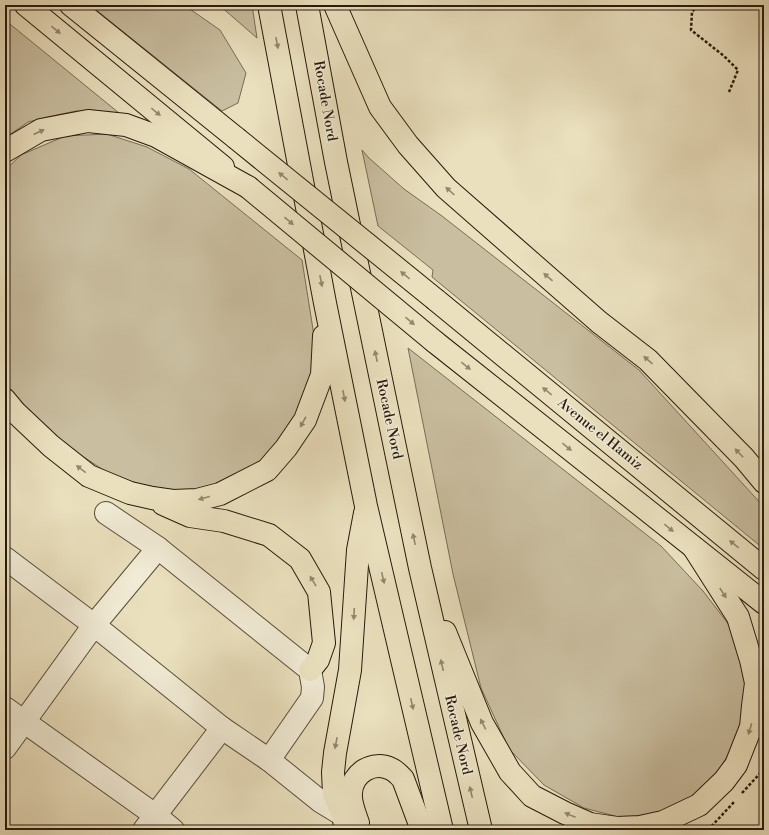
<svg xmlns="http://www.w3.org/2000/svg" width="769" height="835" font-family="'Libre Bodoni',serif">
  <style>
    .green { fill: #c9bea0; stroke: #786c56 }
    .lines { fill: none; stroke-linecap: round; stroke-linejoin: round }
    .minor-casing { stroke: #584c38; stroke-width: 24 }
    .trunk-casing { stroke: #281a0c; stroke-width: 24 }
    .motorway-casing { stroke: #281a0c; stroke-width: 24 }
    .path { stroke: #281a0c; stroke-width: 2.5; stroke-dasharray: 3 2; stroke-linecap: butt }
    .minor { stroke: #f1ebd5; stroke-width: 22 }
    .trunk { stroke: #eae0be; stroke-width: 22 }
    .motorway { stroke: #eae0be; stroke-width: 22 }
    .trunk-bridge-casing { stroke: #281a0c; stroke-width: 24; stroke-linecap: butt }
    .trunk-bridge { stroke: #eae0be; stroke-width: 22 }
    .oneway { fill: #93876e }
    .labels { text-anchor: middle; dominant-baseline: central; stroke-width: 3; stroke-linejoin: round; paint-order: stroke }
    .street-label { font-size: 14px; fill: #281a0c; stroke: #f1ebd5 }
  </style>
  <rect width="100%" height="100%" fill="#eae0be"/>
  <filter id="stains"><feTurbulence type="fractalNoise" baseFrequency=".005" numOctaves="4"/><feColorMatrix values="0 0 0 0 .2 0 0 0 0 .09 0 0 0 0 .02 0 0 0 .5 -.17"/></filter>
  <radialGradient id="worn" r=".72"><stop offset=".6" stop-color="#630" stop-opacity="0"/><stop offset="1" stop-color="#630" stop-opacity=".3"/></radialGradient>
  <g class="green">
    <polygon points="90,5 184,5 220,30 246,73 238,103 222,111"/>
    <polygon points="219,5 252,5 257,38"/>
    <polygon points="5,20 119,113 76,111 52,116 28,122 5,138"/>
    <polygon points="107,134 147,147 189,169 302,260 315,342 315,358 306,397 278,447 252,467 223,481 195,491 165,489 139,484 108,473 67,446 25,406 5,382 5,170 21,155 65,136"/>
    <polygon points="362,150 369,158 404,189 442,216 639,370 764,507 764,549 432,277 433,270 378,226"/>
    <polygon points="408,348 661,546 703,591 733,630 746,672 746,710 738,739 715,776 694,795 659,813 623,818 584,808 544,785 509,749 481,688 453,574"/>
  </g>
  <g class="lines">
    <g class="minor-casing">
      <g id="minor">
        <polyline points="106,513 158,548 310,670 313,687 312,698 269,760"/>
        <polyline points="5,558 94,625 222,728 269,760 320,801 343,815"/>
        <polyline points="5,708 155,815 173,830"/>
        <polyline points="5,748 94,625 158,548"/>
        <polyline points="144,830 222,728"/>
      </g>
    </g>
    <g class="trunk-casing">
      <g id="trunk">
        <polyline points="26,5 223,167"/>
        <polyline points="71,5 236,138"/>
        <polyline points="436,300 764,569"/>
        <polyline points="435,342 764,603"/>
      </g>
    </g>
    <g class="motorway-casing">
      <g id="motorway">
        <polyline points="269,5 325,303 366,506 442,830"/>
        <polyline points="307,5 336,162 420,568 481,830"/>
        <polyline points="335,5 380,107 408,145 446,188 599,322 648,360 744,458 764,482"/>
        <polyline points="5,151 41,130 88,121 126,125 156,136 248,187"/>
        <polyline points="5,400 15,412 51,446 89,476 130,493 152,498 173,501 197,500 220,494 267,470 286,448 305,420 322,375 324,336"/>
        <polyline points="163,504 190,516 224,521 269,535 300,559 319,592 324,643 318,660 310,670"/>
        <polyline points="445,632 482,723 510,772 532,796 565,813 590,824 617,828 640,827 663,822 699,805 724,781 736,765 751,727 753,706 756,683 751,660 738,617 694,548"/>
        <path d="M358 823C355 814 350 803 351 793 352 773 373 760 391 769 396 771 399 775 403 779L422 830"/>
        <polyline points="346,830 343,815 334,794 333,772 335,753 350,670 358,550 365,513"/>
      </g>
    </g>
    <g class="path">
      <polyline points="698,5 692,12 691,30 724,56 738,70 729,92"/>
      <polyline points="742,793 764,769"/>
      <polyline points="708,830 735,801"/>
    </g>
    <use href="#minor" class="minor"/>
    <use href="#trunk" class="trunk"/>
    <use href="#motorway" class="motorway"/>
    <g class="trunk-bridge-casing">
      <g id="trunk-bridge">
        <polyline points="236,138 436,300"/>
        <polyline points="248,187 435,342"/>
      </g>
    </g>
    <use href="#trunk-bridge" class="trunk-bridge"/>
  </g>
  <defs><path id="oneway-solid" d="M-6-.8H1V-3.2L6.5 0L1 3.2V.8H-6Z"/></defs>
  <g class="oneway">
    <use href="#oneway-solid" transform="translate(56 30) rotate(39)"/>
    <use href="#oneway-solid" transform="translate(277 43) rotate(79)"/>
    <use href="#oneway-solid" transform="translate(156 112) rotate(39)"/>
    <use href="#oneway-solid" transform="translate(39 132) rotate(-24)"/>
    <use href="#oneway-solid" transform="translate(283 176) rotate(-141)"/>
    <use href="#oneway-solid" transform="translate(450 191) rotate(-138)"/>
    <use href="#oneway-solid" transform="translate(289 221) rotate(40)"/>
    <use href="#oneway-solid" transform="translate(405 275) rotate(-141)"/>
    <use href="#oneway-solid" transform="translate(548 277) rotate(-139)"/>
    <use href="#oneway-solid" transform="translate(321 281) rotate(79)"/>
    <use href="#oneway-solid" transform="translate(410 321) rotate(40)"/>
    <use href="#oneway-solid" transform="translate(376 356) rotate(-102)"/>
    <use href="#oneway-solid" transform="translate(648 360) rotate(-139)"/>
    <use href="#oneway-solid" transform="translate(466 366) rotate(39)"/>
    <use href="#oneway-solid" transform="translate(547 391) rotate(-141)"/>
    <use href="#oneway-solid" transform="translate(344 396) rotate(79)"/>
    <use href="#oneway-solid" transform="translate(303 422) rotate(119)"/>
    <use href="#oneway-solid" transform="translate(567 447) rotate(39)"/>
    <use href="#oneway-solid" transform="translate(739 453) rotate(-134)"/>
    <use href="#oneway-solid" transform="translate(81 469) rotate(-143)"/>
    <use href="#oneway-solid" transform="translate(204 498) rotate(165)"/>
    <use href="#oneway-solid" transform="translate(669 528) rotate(39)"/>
    <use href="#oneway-solid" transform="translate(414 539) rotate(-102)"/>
    <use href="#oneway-solid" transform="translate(734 544) rotate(-141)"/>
    <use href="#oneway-solid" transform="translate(383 578) rotate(77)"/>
    <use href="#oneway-solid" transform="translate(313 581) rotate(-121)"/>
    <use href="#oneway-solid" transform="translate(723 593) rotate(57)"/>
    <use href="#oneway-solid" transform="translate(354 614) rotate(93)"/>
    <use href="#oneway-solid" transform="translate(442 665) rotate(-103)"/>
    <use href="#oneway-solid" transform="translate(412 704) rotate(77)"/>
    <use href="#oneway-solid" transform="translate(483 724) rotate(-117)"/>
    <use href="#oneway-solid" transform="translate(750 729) rotate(106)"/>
    <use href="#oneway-solid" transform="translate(336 743) rotate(101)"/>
    <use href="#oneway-solid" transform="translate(471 792) rotate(-103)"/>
    <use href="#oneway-solid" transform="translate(570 815) rotate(-158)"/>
  </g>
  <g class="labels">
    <g class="street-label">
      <text transform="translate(325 101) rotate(80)">Rocade Nord</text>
      <text transform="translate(389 419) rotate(78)">Rocade Nord</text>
      <text transform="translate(600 434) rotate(39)">Avenue el Hamiz</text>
      <text transform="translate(458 735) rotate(77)">Rocade Nord</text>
    </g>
  </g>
  <rect width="769" height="835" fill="none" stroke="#eae0be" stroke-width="20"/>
  <rect x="6" y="6" width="757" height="823" fill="none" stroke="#281a0c" stroke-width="2"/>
  <rect x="10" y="10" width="749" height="815" fill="none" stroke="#281a0c"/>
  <rect width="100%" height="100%" filter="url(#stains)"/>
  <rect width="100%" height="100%" fill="url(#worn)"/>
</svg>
